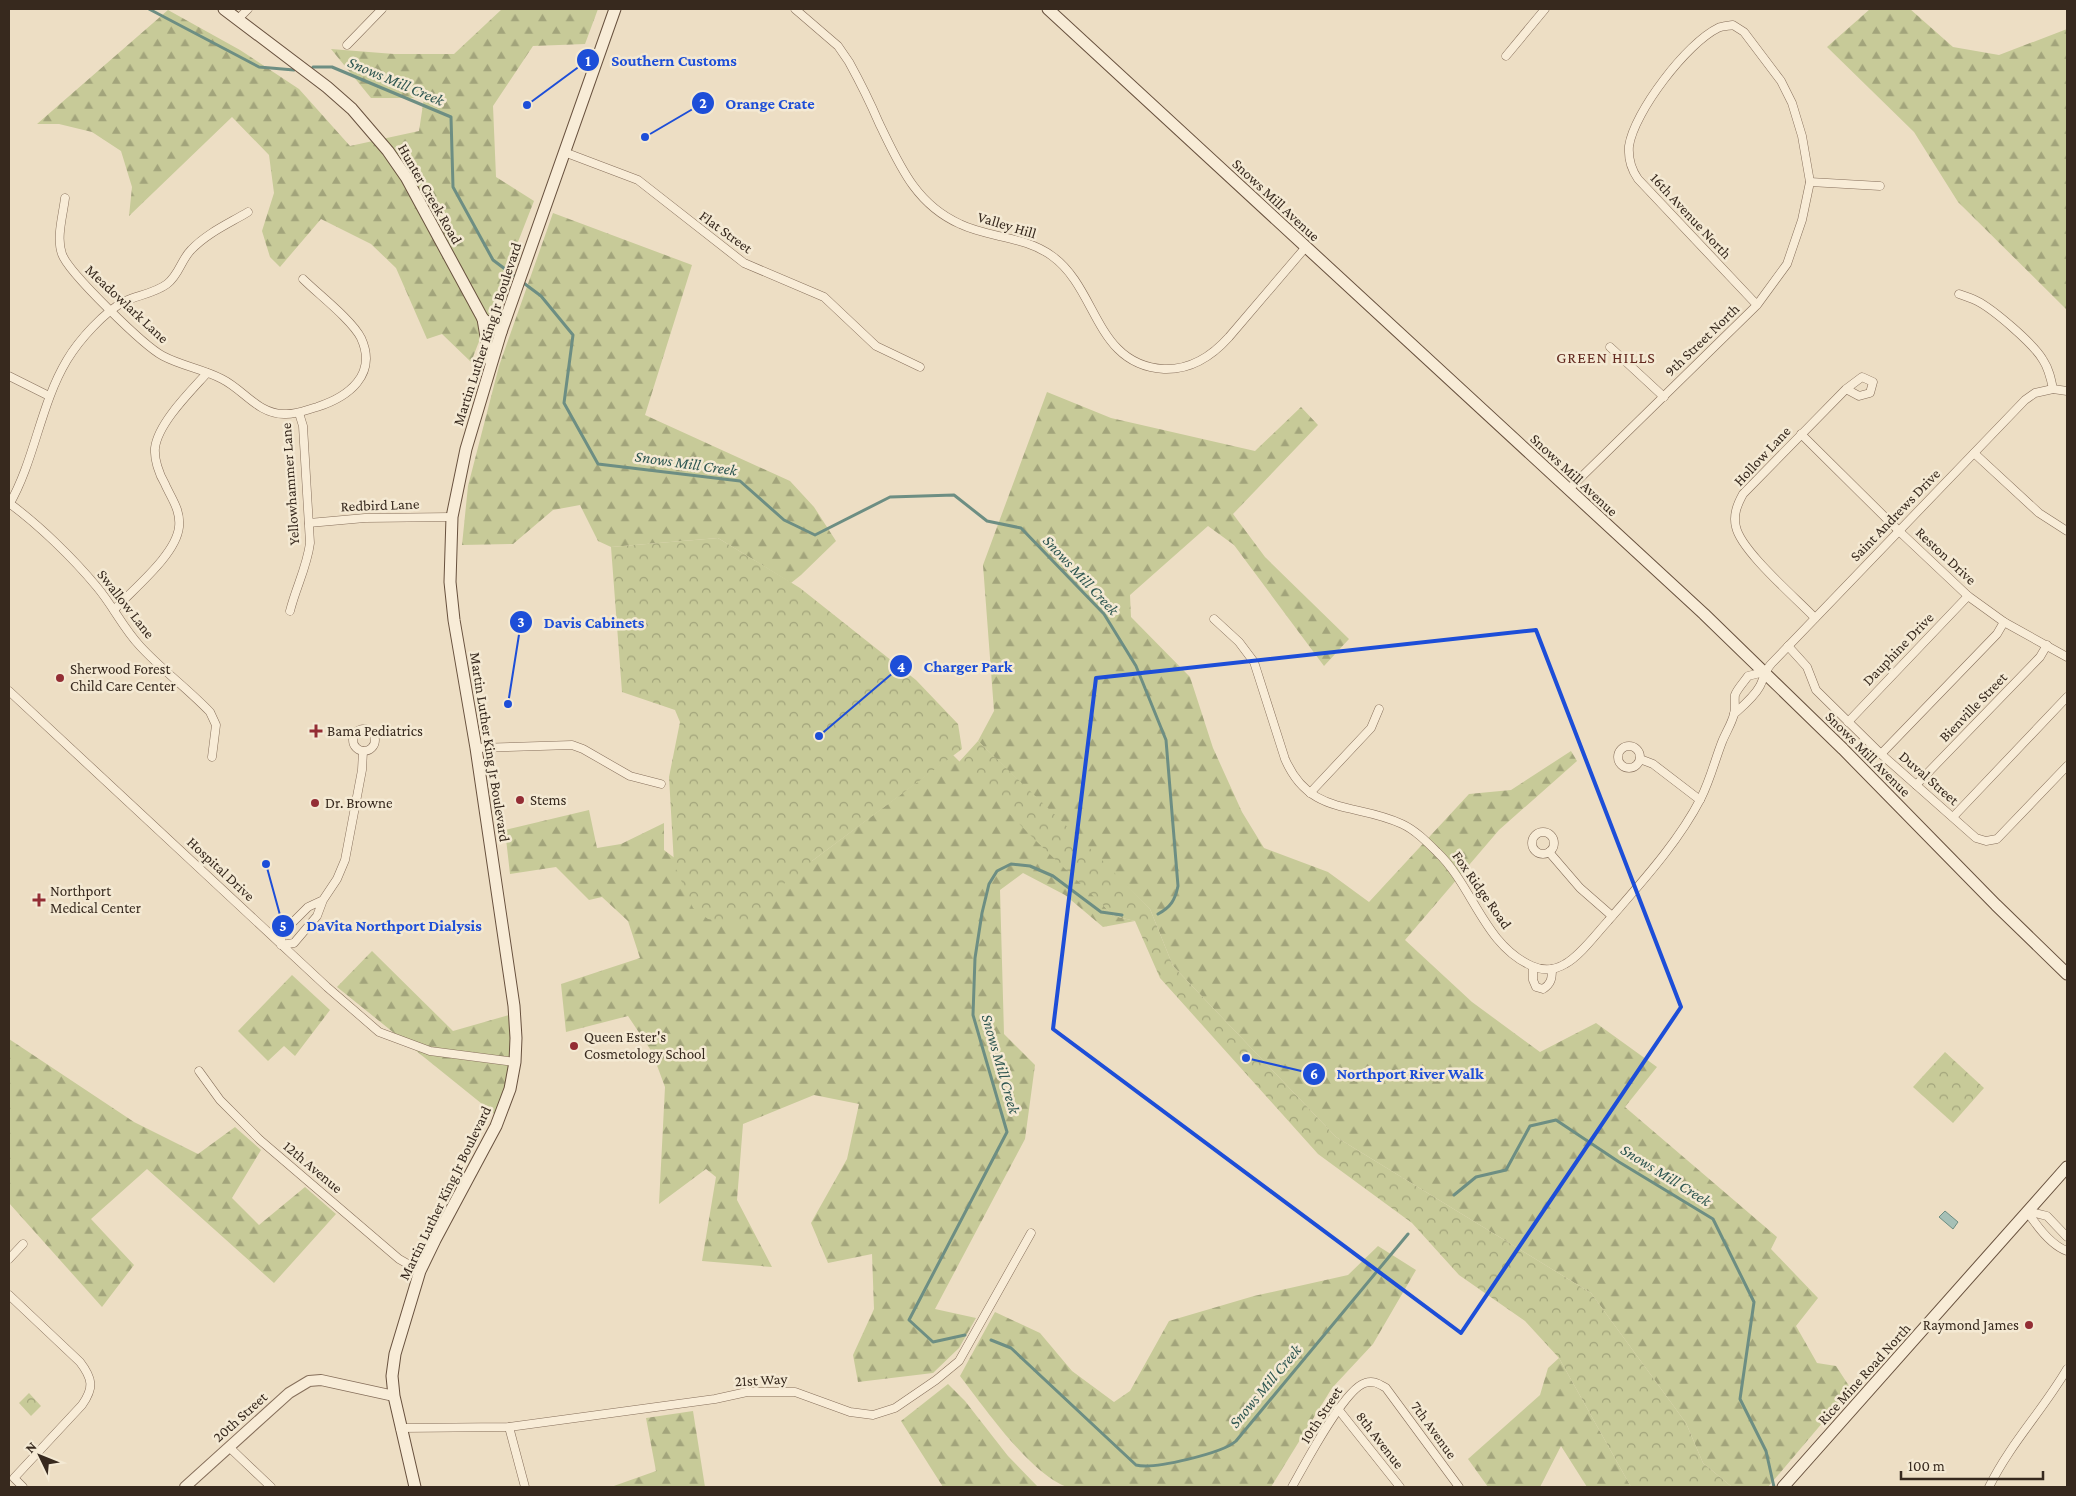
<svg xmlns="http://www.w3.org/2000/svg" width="2076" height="1496" font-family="'Crimson Pro',serif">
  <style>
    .forest { fill: url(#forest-firs) }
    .park { fill: url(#park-crowns) }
    .water { fill: #a6c0b6; stroke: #6d8e83 }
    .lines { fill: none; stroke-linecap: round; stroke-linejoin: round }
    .stream { stroke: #6d8e83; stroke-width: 3 }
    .minor-casing { stroke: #866f5b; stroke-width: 9 }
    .tertiary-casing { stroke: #866f5b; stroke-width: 12 }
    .secondary-casing { stroke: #68513e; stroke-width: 13 }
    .minor { stroke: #f8ecd7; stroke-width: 8 }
    .tertiary { stroke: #f8ecd7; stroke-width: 10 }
    .secondary { stroke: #f8ecd7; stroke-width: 11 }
    .marked { fill: none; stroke: #1d4ed8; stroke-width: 4; stroke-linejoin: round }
    .poi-dot { fill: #932d34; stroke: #f4e9d3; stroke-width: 2 }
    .labels { text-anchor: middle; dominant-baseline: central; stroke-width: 5; stroke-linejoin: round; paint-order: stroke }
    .street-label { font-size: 15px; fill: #37291e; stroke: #f4e9d3 }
    .poi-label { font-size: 15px; fill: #37291e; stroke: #f4e9d3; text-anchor: start }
    .water-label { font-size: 16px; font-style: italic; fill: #2e5651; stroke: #f4e9d3 }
    .neighbourhood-label { font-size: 16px; letter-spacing: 1px; fill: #62291f; stroke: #f4e9d3 }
    .leader { fill: none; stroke: #1d4ed8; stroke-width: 2 }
    .callout-dot { fill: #1d4ed8; stroke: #f4e9d3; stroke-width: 2 }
    .mark-label { font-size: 15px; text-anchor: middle; font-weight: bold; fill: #fff }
    .callout-label { font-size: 16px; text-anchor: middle; font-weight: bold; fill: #1d4ed8; stroke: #f4e9d3; stroke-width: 5; stroke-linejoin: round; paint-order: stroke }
  </style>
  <defs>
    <pattern id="forest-firs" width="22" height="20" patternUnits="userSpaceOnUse" patternTransform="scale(1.25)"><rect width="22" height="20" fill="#c7ca98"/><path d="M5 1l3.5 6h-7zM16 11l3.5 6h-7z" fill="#a2a47b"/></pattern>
    <pattern id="park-crowns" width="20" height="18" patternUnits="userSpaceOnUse" patternTransform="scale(1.25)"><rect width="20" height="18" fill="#c7ca98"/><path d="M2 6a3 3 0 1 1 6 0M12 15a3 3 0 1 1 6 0" fill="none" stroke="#a2a47b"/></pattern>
  </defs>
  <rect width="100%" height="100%" fill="#eddec4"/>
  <g class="forest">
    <polygon points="502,9 598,9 585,44 533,46 493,106 496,177 534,201 471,362 442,334 427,339 396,268 371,244 321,219 280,267 270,257 262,231 274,193 269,155 232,117 129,216 132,187 121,151 92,132 59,124 37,124 168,10 240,50 299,89 350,146 419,131 424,98 371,98 331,49 394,54 454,54"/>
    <polygon points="1870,9 1910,9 1953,47 1999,55 2067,29 2067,310 1958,202 1914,132 1827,47"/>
    <polygon points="553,213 692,265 645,415 790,481 814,507 836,541 801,575 791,583 718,538 611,547 598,541 580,505 553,510 513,544 462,545 468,486 499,366"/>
    <polygon points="1047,392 1111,418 1255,451 1301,407 1318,425 1233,514 1265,557 1349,639 1324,666 1234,545 1208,526 1130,595 1131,617 1190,677 1213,748 1242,812 1264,848 1328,872 1369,902 1469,794 1511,790 1571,751 1577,761 1499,830 1405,940 1472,1002 1540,1052 1596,1023 1657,1067 1625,1107 1777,1237 1771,1249 1818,1298 1796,1326 1817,1363 1836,1366 1851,1389 1768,1487 1732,1487 1703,1463 1686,1423 1591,1293 1336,1137 1173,966 1150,909 978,741 994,711 983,565"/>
    <polygon points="953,755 1114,916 1135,921 1103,927 1065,895 1023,873 1000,890 1004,1034 1035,1065 1025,1139 935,1309 976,1318 959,1348 933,1373 858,1382 853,1355 874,1309 872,1254 828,1263 811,1223 847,1159 859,1104 814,1095 743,1124 737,1200 772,1267 702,1261 716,1177 706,1169 659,1204 665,1087 652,1052 628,1016 566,1032 561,984 640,958 628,921 602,897 589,900 556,867 510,874 505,830 589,810 597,848 621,844 664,823 664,850 680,862 812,861"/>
    <polygon points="372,951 453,1031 509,1015 515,1082 497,1116 337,987"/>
    <polygon points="292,975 330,1010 295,1056 284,1046 268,1061 238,1031"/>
    <polygon points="9,1039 134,1122 198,1154 235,1127 261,1150 232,1198 259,1225 305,1187 336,1214 274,1283 147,1169 91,1219 134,1265 102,1307 9,1203"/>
    <path d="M1378 1246 1416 1270 1373 1344 1332 1388 1271 1487H1067C1031 1475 984 1407 960 1376L995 1312 1040 1333 1072 1371 1114 1402 1130 1391 1169 1321 1254 1296 1348 1275Z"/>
    <polygon points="1559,1358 1631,1487 1587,1487 1561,1446 1540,1487 1488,1487 1468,1459 1540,1395 1548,1368"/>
    <polygon points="948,1384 965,1401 1008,1456 1038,1487 943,1487 901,1421"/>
    <polygon points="693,1411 705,1487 611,1487 656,1471 646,1418"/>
  </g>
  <g class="park">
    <polygon points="718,538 800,588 916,680 958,724 962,749 812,861 796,877 776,888 771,905 754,920 744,926 708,919 693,908 674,864 669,777 680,722 675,710 622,692 611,547"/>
    <polygon points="978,741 1102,860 1150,909 1173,966 1336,1137 1591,1293 1686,1423 1703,1463 1732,1487 1631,1487 1559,1358 1525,1321 1459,1275 1412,1223 1318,1154 1160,978 1135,921 1114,916 1035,840 959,762"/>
    <polygon points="1945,1052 1984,1088 1953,1123 1913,1087"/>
    <polygon points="29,1393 41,1406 31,1416 19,1403"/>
  </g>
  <polygon class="water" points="1945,1211 1958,1222 1953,1229 1939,1217"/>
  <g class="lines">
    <g class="stream">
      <polyline points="149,9 259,67 294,70"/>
      <path d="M313 67H332L451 117 453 187 493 260 541 296 573 335 564 403 598 464 740 481 784 520 815 535 890 497 954 495 987 521 1021 528 1104 614 1136 666 1166 740 1178 886C1175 900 1171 907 1158 914"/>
      <polyline points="1454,1195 1476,1177 1506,1170 1530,1126 1556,1120 1619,1162 1713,1219 1754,1302 1740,1399 1766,1451 1774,1487"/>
      <polyline points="965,1335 933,1342 909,1320 1007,1132 973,1015 975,958 982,913 989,884 997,871 1011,864 1030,866 1053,876 1101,912 1122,915"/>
      <path d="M991 1340 1011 1348 1136 1465C1153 1470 1223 1453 1236 1441L1408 1234"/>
    </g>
    <g class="minor-casing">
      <g id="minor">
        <path d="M795 9 838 46 849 62C860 82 870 102 879 123 899 164 915 204 960 224 989 238 1025 236 1052 256 1098 289 1095 365 1164 369 1190 370 1212 356 1229 337L1305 248"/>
        <polyline points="238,19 248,9"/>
        <polyline points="347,45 382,9"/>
        <polyline points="1506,56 1545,9"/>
        <polyline points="564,152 638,180 744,263 824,297 876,346 920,367"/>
        <polyline points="1810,182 1880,186"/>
        <path d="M65 198C63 215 56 238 62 254 68 272 144 346 163 356 182 366 203 369 222 379 244 390 258 414 284 414 295 415 306 410 317 407 348 397 378 375 361 338 352 320 318 294 303 279"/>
        <path d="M1959 294C1965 296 1971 298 1977 301 1993 309 2034 344 2043 360 2049 369 2051 379 2053 389L2067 391"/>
        <polyline points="1610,347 1664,397"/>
        <polyline points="9,376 49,396"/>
        <polyline points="1801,434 1899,531 1968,596 2004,622 2067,657"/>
        <polyline points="1974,453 2039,513 2067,531"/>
        <path d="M1568 490 1757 305 1787 264 1802 220 1810 182 1802 136 1792 103 1781 81 1744 32 1733 25C1728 26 1722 26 1718 28 1687 43 1634 112 1629 146 1628 159 1631 169 1638 179L1757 305"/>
        <path d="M9 503C39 525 73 558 97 587 113 606 123 628 140 646 161 669 188 689 210 712L216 725 212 757"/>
        <path d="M9 505C35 460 40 405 67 360 79 340 104 312 125 301 139 295 155 293 167 284 179 275 181 260 191 250 207 233 228 224 248 212"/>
        <polyline points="309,523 365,518 452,517"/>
        <path d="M114 610C133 589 176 555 179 527 181 510 171 498 165 484 159 474 154 459 155 448 158 423 191 391 207 373"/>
        <path d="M290 611C296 587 307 567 310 543L303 426 299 413"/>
        <path d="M1815 618C1796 598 1741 551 1736 527 1733 515 1737 505 1743 494L1846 389 1862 377 1873 382 1870 393 1859 396 1846 389"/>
        <path d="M1214 619 1239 642 1254 662 1285 759C1310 817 1356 802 1402 824 1415 830 1426 841 1437 852 1473 886 1484 945 1532 966 1543 971 1555 970 1565 964 1580 956 1596 934 1608 921 1640 884 1678 843 1701 798 1710 780 1715 760 1722 742 1726 732 1732 723 1734 714 1736 708 1734 701 1735 695 1737 689 1744 682 1748 676L1764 672"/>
        <polyline points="1788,646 1807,667 1816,690 1881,754 1976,838 1986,841 1997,839 2067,766"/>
        <polyline points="9,691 327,987 379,1032 430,1051 515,1062"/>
        <path d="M1734 714C1743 706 1754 697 1760 686 1764 678 1764 672 1771 664L2025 400 2035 393 2053 389"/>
        <polyline points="1848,722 1968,596"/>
        <circle cx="364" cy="740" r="11"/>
        <circle cx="1629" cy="757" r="11"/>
        <polyline points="476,748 572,745 583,749 630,776 661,784"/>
        <polyline points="1881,754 1997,634 2004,622"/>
        <polyline points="1640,759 1653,764 1700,800"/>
        <polyline points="1916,785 2040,657 2047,645"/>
        <polyline points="1310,793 1371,728 1379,709"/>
        <polyline points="1953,817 2067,697"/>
        <circle cx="1543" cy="843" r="11"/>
        <polyline points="1549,852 1580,888 1612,916"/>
        <polyline points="323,900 308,907 282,933 281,945 294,943 317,916 323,900 337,879 345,860 362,770 363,751"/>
        <path d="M1533 967V980L1536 987 1543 989C1551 984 1552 979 1552 969"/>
        <polyline points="199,1071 220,1100 260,1140 399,1259 420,1271"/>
        <path d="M2027 1211C2036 1225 2050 1245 2067 1251"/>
        <polyline points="2027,1211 2047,1216 2067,1237"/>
        <polyline points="9,1259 23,1244"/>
        <path d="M9 1295 80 1362C93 1379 94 1388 82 1405L14 1478 23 1487"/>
        <polyline points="1338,1409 1400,1487"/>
        <polyline points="509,1427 525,1487"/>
        <polyline points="400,1428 509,1427 715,1399 747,1392 795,1392 850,1412 873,1415 895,1408 936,1380 959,1361 1031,1233"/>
        <polyline points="229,1447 271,1487"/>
        <path d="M1292 1487C1304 1466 1344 1389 1365 1383 1374 1380 1379 1384 1386 1388L1459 1487"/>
        <path d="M1989 1487C2010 1444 2043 1410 2067 1369"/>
      </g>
    </g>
    <g class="tertiary-casing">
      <polyline id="tertiary" points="185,1487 289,1393 309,1381 321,1380 394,1396"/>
    </g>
    <g class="secondary-casing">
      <g id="secondary">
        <polyline points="224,9 327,87 352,109 388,151 406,177 483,319 501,332"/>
        <polyline points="1048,9 1704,614 1843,749 1996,905 2067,974"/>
        <polyline points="483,319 490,360"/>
        <polyline points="415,1487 394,1396 392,1376 395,1354 420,1271 435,1240 496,1126 510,1089 515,1062 516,1038 514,1006 476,748 454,620 450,582 452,517 466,449 501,332 615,9"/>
        <polyline points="1783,1487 2067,1167"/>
      </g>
    </g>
    <use href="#minor" class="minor"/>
    <use href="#tertiary" class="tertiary"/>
    <use href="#secondary" class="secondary"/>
  </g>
  <path class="marked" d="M1536 630 1681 1007 1461 1333 1053 1029 1096 678Z"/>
  <g class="poi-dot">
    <circle cx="60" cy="678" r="5"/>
    <path d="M313.5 723.5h5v5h5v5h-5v5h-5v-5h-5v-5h5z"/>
    <circle cx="520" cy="800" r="5"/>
    <circle cx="315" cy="803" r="5"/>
    <path d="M36.5 892.5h5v5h5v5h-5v5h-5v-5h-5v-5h5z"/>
    <circle cx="574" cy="1046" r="5"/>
    <circle cx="2029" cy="1325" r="5"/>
  </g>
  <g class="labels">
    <g class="street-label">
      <text transform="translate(430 194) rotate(60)">Hunter Creek Road</text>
      <text transform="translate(1276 200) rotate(43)">Snows Mill Avenue</text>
      <text transform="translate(1691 216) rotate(47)">16th Avenue North</text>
      <text transform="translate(1007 225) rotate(17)">Valley Hill</text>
      <text transform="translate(726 232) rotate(36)">Flat Street</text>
      <text transform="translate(127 304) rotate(43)">Meadowlark Lane</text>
      <text transform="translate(487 334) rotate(-72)">Martin Luther King Jr Boulevard</text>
      <text transform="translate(1702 340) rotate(-44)">9th Street North</text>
      <text transform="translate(1762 456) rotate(-47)">Hollow Lane</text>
      <text transform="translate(1574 475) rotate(43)">Snows Mill Avenue</text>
      <text transform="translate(290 484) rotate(-94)">Yellowhammer Lane</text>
      <text transform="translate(380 505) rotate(-2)">Redbird Lane</text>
      <text transform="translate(1895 515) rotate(-46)">Saint Andrews Drive</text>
      <text transform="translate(1946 556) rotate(43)">Reston Drive</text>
      <text transform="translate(126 604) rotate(52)">Swallow Lane</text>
      <text transform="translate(1898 649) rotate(-46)">Dauphine Drive</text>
      <text transform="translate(1973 707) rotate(-46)">Bienville Street</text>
      <text transform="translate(490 747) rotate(81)">Martin Luther King Jr Boulevard</text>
      <text transform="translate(1868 754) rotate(45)">Snows Mill Avenue</text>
      <text transform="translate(1929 778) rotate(41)">Duval Street</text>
      <text transform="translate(221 869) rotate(43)">Hospital Drive</text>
      <text transform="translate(1482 890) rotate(55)">Fox Ridge Road</text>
      <text transform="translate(313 1167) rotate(40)">12th Avenue</text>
      <text transform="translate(445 1193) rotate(-64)">Martin Luther King Jr Boulevard</text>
      <text transform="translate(1864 1374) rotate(-48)">Rice Mine Road North</text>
      <text transform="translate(761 1380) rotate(-3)">21st Way</text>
      <text transform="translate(1321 1415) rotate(-57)">10th Street</text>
      <text transform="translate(240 1417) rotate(-42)">20th Street</text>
      <text transform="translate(1434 1430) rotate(54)">7th Avenue</text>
      <text transform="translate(1380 1440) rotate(52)">8th Avenue</text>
    </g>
    <g class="poi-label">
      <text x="70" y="669">Sherwood Forest<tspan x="70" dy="17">Child Care Center</tspan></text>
      <text x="327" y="731">Bama Pediatrics</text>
      <text x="530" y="800">Stems</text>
      <text x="325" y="803">Dr. Browne</text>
      <text x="50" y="891">Northport<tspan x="50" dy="17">Medical Center</tspan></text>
      <text x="584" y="1037">Queen Ester's<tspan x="584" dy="17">Cosmetology School</tspan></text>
      <text x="2019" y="1325" text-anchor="end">Raymond James</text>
    </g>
    <g class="water-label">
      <text transform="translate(396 81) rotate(23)">Snows Mill Creek</text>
      <text transform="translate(686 463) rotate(8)">Snows Mill Creek</text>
      <text transform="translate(1081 575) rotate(47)">Snows Mill Creek</text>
      <text transform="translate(1001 1064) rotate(74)">Snows Mill Creek</text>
      <text transform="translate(1666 1175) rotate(32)">Snows Mill Creek</text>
      <text transform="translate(1265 1386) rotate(-50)">Snows Mill Creek</text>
    </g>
    <g class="neighbourhood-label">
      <text x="1606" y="357">GREEN HILLS</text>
    </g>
  </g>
  <path class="leader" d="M527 105L588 60M645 137L703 103M508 704L521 622M819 736L901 666M266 864L283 926M1246 1058L1314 1074"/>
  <g class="callout-dot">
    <circle cx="527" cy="105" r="5"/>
    <circle cx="645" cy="137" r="5"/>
    <circle cx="508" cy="704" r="5"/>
    <circle cx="819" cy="736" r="5"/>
    <circle cx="266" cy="864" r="5"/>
    <circle cx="1246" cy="1058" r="5"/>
    <circle cx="588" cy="60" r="12"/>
    <circle cx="703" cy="103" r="12"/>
    <circle cx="521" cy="622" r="12"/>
    <circle cx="901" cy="666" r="12"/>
    <circle cx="283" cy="926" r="12"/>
    <circle cx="1314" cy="1074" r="12"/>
  </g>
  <g class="mark-label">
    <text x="588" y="66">1</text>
    <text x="703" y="108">2</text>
    <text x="521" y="627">3</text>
    <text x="901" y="672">4</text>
    <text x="283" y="931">5</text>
    <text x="1314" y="1079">6</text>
  </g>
  <g class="callout-label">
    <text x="674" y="66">Southern Customs</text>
    <text x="770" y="109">Orange Crate</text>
    <text x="594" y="628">Davis Cabinets</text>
    <text x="968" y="672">Charger Park</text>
    <text x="394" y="931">DaVita Northport Dialysis</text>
    <text x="1410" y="1079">Northport River Walk</text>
  </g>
  <rect width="2076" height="1496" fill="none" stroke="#37291e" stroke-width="20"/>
  <g transform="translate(40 1456) rotate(313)" stroke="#f4e9d3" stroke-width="4" paint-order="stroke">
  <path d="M0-4L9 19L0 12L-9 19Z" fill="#37291e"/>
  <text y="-8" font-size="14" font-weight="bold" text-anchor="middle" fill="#37291e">N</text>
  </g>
  <path d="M1901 1471v8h142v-8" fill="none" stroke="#37291e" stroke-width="2.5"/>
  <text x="1908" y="1471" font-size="15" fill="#37291e" stroke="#f4e9d3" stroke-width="4" paint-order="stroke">100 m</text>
</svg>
